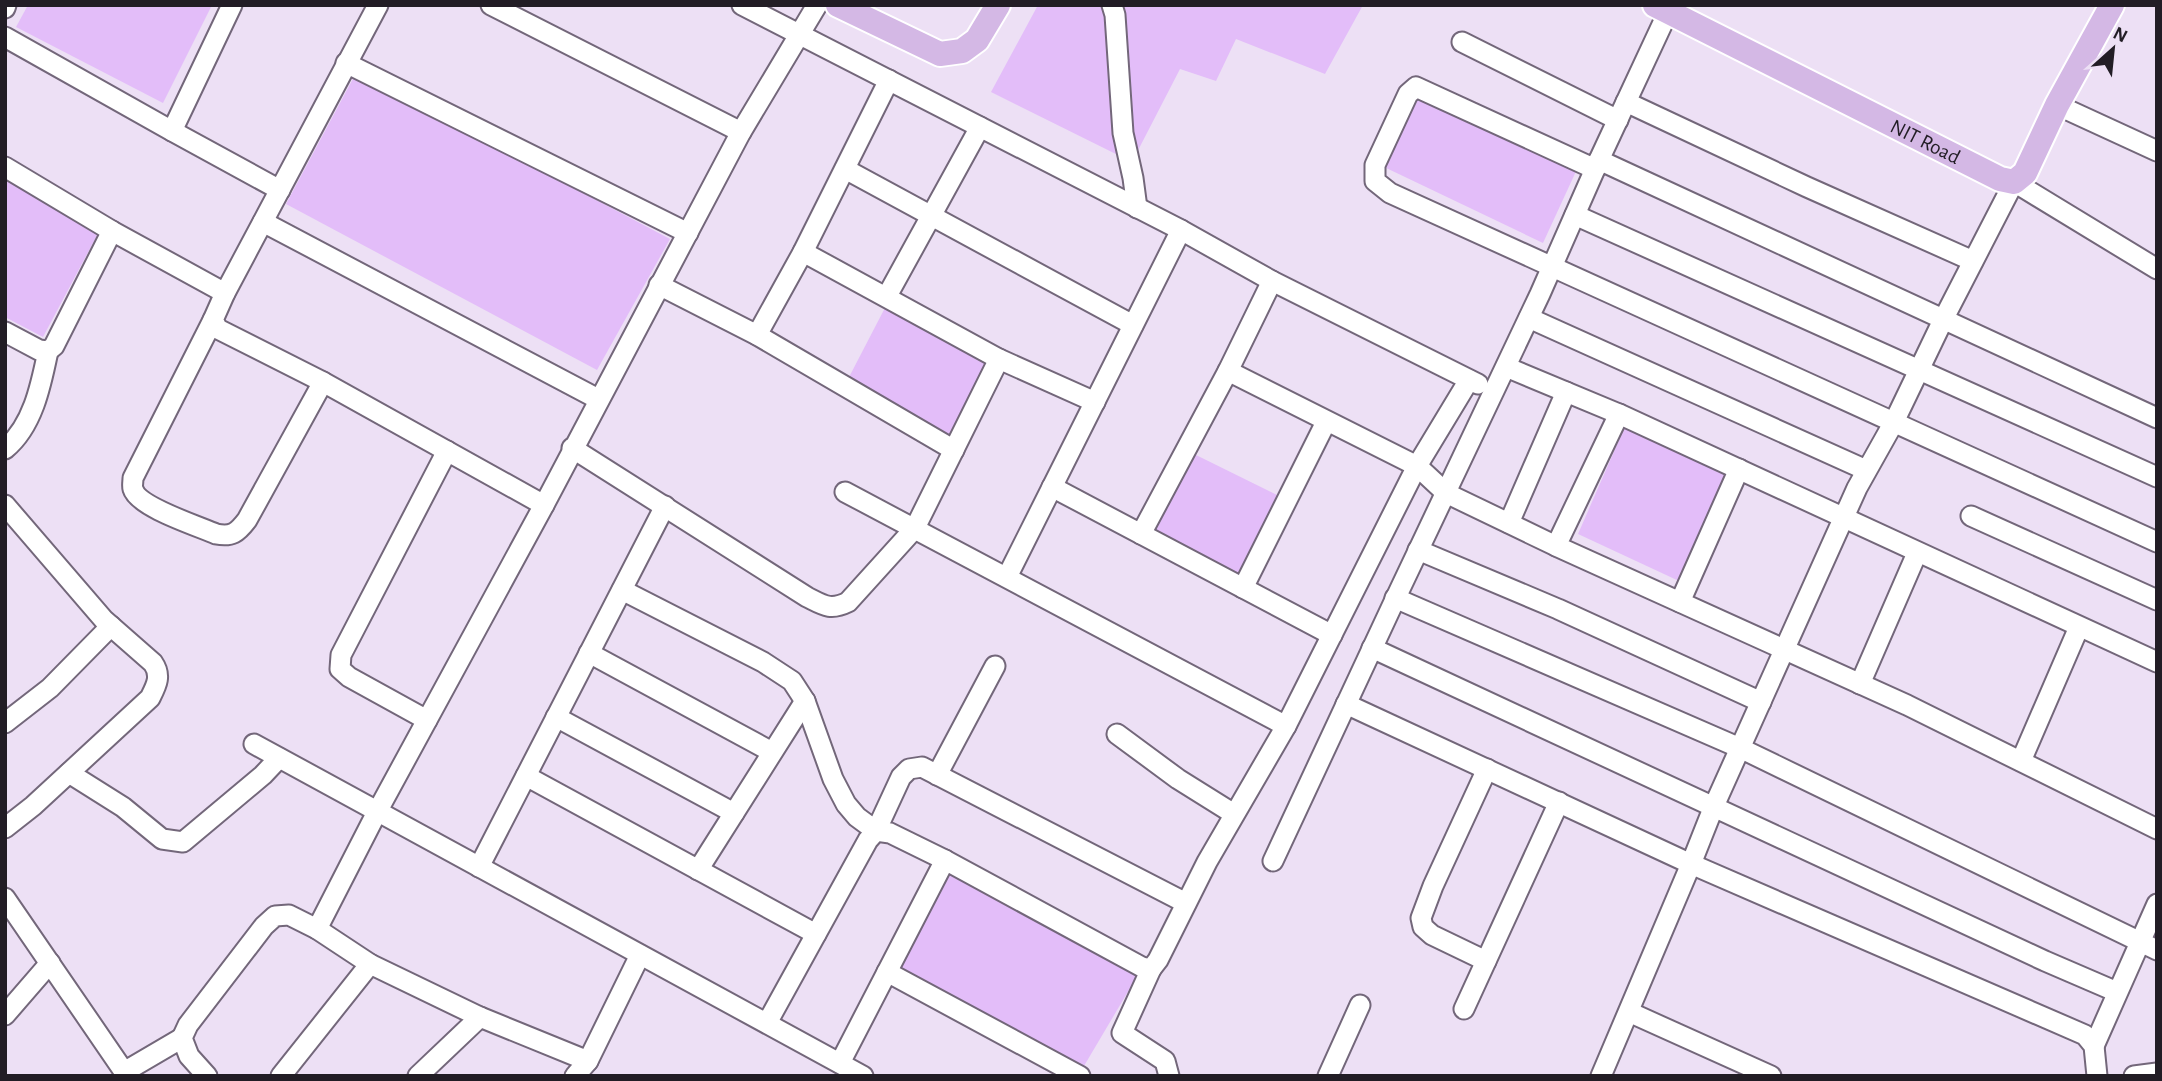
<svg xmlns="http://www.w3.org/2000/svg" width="2162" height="1081" font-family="'Alegreya Sans',sans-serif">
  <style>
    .green { fill: #e3bdf9 }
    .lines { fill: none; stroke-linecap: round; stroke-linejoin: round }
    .minor-casing { stroke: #73677a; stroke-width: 23 }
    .major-casing { stroke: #fff; stroke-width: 28 }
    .minor { stroke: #fff; stroke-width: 19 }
    .major { stroke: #d4b8e5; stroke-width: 24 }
    .labels { text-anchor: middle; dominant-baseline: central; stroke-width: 6; stroke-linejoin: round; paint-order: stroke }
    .street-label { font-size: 21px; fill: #221d25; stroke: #ede0f5 }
  </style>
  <rect width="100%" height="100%" fill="#ede0f5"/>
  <g class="green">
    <polygon points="28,5 212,5 163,103 16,27"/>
    <polygon points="1038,5 1363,5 1325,74 1236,39 1216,81 1180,69 1132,162 991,92"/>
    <polygon points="356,73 670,239 597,370 286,204"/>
    <polygon points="1418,92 1578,167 1543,243 1382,166"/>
    <polygon points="5,175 101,228 43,337 5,317"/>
    <polygon points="888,302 990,361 951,439 847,381"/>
    <polygon points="1626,424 1732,471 1679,581 1578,534"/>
    <polygon points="1194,454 1279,496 1240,577 1152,530"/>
    <polygon points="950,873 1139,973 1084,1066 900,967"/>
  </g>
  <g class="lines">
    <g class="minor-casing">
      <g id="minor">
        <polyline points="378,5 225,293 213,320 218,329 323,382 544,505"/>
        <polyline points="491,5 741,132"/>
        <polyline points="742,5 1181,230 1272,281 1478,384"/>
        <polyline points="1112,5 1115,15 1123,133 1133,178 1137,208"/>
        <polyline points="5,8 6,5"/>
        <polyline points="5,37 172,131 280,190"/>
        <polyline points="1462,42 1618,120"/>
        <polyline points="346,63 688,233"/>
        <polyline points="1626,102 1807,187 1973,261"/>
        <polyline points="2057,105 2157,151"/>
        <polyline points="172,131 232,5"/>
        <polyline points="1599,160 2157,418"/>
        <polyline points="5,167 112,231 225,293"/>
        <polyline points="845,169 1133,325"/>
        <polyline points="1595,169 1416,87 1408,94 1375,165 1375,181 1390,193 2157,542"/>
        <polyline points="1575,215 2157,477"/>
        <polyline points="263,222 598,399"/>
        <polyline points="803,252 999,359 1095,402"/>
        <polyline points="659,285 757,335 954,450"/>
        <polyline points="887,296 980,127"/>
        <polyline points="1529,318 1866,470"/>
        <path d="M213 320 133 478C133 482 132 486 133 489 138 507 198 526 216 534 232 537 237 533 247 520L323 382"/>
        <polyline points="5,332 39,350 48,351 54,346 112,231"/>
        <polyline points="757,335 803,252 889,80"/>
        <polyline points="1506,367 1619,414 2157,662"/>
        <polyline points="1228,371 1417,466 1446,493 1556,546"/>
        <polyline points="1619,414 1556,546 1907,705 2157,829"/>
        <path d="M572 448 807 597C823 605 830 611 848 602L915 528 999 359"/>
        <path d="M5 449C33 426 41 385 48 351"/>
        <polyline points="1052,487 1332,635"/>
        <polyline points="845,492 1286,726 1417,466 1469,380"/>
        <path d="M5 505 104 620 153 663C162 676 156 686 150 698L33 806 5 828"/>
        <polyline points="1971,516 2157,600"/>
        <polyline points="1509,523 1566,392"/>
        <polyline points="1141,534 1228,371 1272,281"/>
        <polyline points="1418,550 1558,609 1761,702"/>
        <polyline points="1007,577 1181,230"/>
        <polyline points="1243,588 1326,422"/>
        <polyline points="622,590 763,662 792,681 805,701 833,779 846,804 857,817 876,831 901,777 909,769 922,767 1186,903"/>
        <polyline points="1395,598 1740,748 2157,950"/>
        <polyline points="1680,602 1739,469"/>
        <polyline points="1372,648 2045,961 2117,992"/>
        <polyline points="589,653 772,752"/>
        <polyline points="1860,684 1917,553"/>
        <polyline points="1346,704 1691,864 2085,1035 2094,1046 2097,1076"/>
        <polyline points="556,717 734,813"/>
        <polyline points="427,720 349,677 340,669 341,655 447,451"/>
        <polyline points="5,723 50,688 111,626"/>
        <polyline points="1117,734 1178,779 1234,814"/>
        <polyline points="254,744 863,1076"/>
        <polyline points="2021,761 2079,627"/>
        <polyline points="69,773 123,807 162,839 183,842 263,775 279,758"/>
        <polyline points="937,775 995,666"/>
        <polyline points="526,776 816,934"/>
        <polyline points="1273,861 1399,591 1540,294 1599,160 1668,12"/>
        <polyline points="479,867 665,506"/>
        <polyline points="698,870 805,701"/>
        <polyline points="5,898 127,1076"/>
        <polyline points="317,929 377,812 544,505 741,132 817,5"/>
        <polyline points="1486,961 1432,935 1423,927 1421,918 1433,886 1487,769"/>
        <polyline points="1151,969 1122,1033 1165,1061 1169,1076"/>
        <polyline points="887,972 1080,1076"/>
        <polyline points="1464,1009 1559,802"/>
        <polyline points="1629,1012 1771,1076"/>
        <polyline points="5,1015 50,963"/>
        <polyline points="767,1023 868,840 876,831 890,833 945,860 1142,967 1151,969 1158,960 1207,862 1286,726"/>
        <polyline points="2094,1046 2157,904"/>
        <polyline points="840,1063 945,860"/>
        <polyline points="124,1072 182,1038"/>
        <polyline points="207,1076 189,1056 182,1038 188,1025 264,926 275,916 289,915 317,929 370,964 480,1017 588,1061"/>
        <polyline points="281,1076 370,964"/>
        <polyline points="418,1076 480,1017"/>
        <polyline points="575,1076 588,1061 640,955"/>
        <polyline points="1328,1076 1360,1005"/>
        <polyline points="1601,1076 1691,864 1714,806 1857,488 1894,422 1944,318 2014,182 2157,269"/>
        <polyline points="2134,1076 2157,1073"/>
      </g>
    </g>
    <g class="major-casing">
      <g id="major">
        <polyline points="838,5 940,54 962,51 977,40 998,5"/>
        <path id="s1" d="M1655 5 2000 179 2014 182 2025 173 2057 105 2112 5"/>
      </g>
    </g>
    <use href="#minor" class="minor"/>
    <use href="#major" class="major"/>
  </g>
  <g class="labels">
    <g class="street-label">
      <text stroke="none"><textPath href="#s1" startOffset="303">NIT Road</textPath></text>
    </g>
  </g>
  <rect width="2162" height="1081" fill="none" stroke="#221d25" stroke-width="14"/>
  <g transform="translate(2113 49) rotate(27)" stroke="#ede0f5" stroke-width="5" paint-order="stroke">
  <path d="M0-5L12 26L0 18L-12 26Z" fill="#221d25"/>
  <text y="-10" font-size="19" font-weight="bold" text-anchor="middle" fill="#221d25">N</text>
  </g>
</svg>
